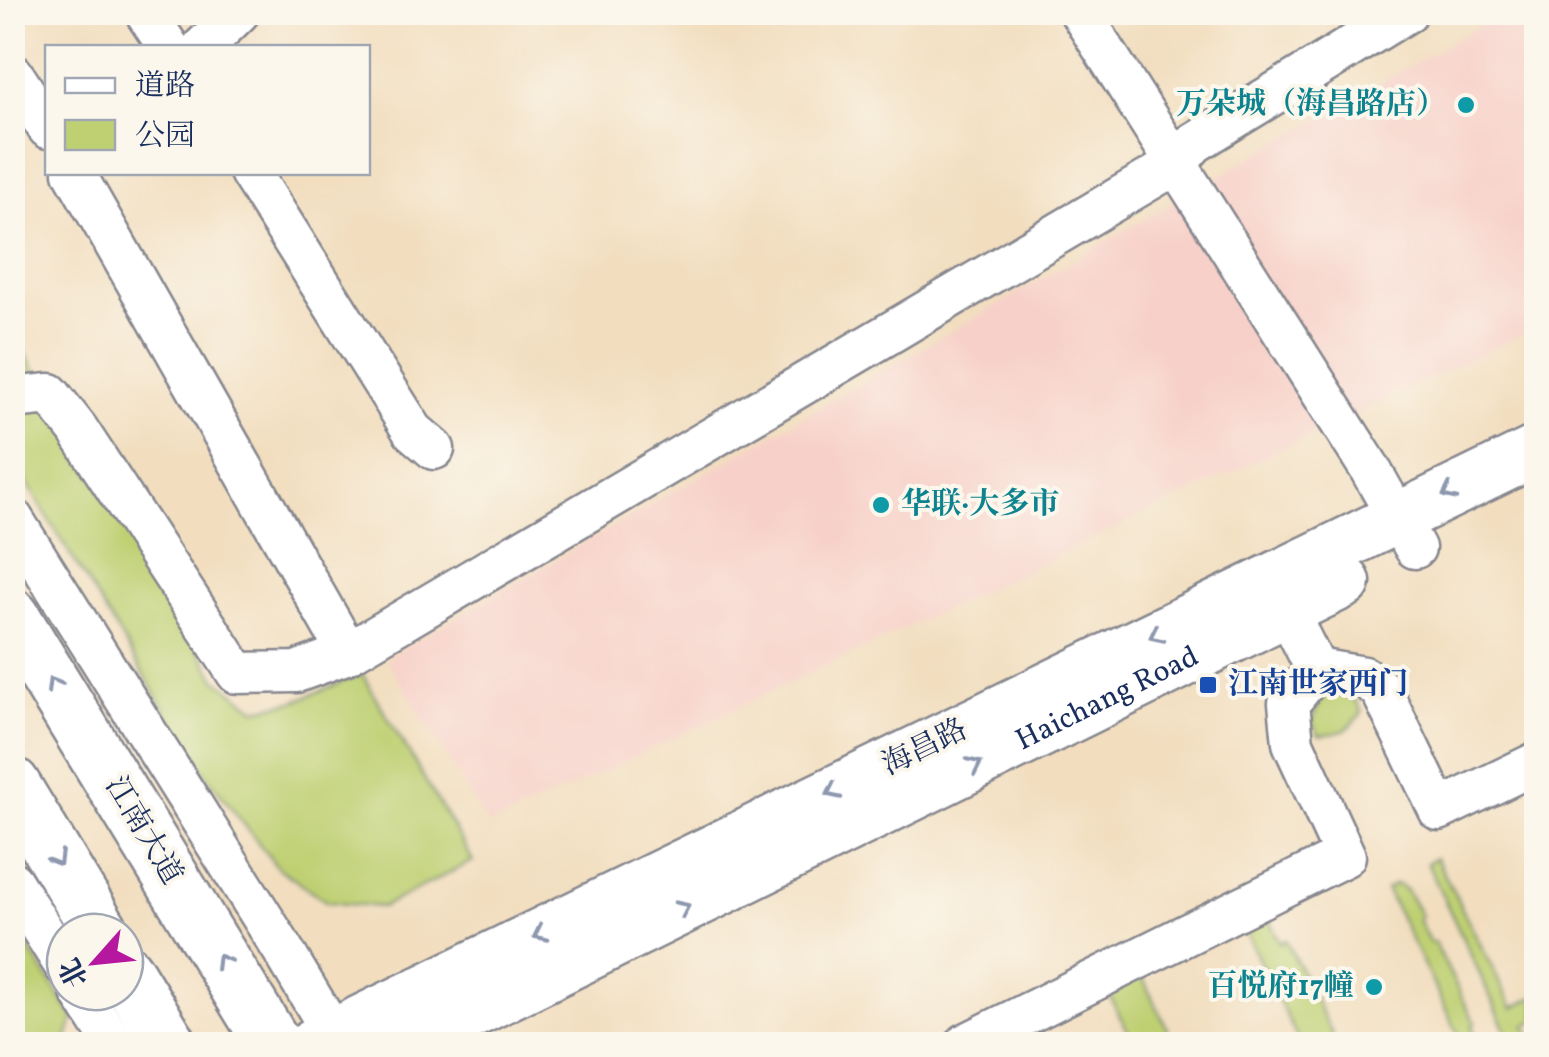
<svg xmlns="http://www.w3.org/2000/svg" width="1549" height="1057" font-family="Vollkorn,'Noto Serif SC',serif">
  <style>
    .built { fill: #f7d1c9 }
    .green { fill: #bfd073; stroke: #6d8068; stroke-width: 2.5 }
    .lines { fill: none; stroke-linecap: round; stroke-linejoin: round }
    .minor-casing { stroke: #86868e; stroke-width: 45 }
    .major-casing { stroke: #86868e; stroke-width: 55 }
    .highway-casing { stroke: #86868e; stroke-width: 60 }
    .minor { stroke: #fff; stroke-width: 40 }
    .major { stroke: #fff; stroke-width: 50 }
    .highway { stroke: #fff; stroke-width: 55 }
    .oneway { stroke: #8d97ae }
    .culture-dot { fill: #0f9aa8; stroke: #fbf7ec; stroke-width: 4 }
    .transit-dot { fill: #1a4fb4; stroke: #fbf7ec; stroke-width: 4 }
    .labels { text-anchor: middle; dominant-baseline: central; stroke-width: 8; stroke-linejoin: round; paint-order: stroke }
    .culture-label { font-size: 30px; font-weight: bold; fill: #0d838f; stroke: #fbf7ec; text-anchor: end }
    .transit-label { font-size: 30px; font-weight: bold; fill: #164399; stroke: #fbf7ec; text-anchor: start }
    .street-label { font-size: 30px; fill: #1b2f5e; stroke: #fbf7ec }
  </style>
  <rect width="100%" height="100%" fill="#fbf7ec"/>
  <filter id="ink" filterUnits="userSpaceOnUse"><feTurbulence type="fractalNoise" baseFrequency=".01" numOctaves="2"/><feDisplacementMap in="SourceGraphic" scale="20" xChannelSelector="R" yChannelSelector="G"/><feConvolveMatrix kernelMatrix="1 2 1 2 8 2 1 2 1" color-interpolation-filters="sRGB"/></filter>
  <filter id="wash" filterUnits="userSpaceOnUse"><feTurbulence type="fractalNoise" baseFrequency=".0048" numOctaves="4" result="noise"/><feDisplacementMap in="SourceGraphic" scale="40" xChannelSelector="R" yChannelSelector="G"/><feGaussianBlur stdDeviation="2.25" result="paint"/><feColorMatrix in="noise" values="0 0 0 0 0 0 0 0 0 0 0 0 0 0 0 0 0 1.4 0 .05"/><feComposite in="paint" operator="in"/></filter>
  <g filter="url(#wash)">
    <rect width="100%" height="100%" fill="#f2debf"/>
    <polygon class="built" points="1501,13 1536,13 1536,328 489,826 386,658"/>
    <g class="green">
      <polygon points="12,332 216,679 256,709 293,702 362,674 473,861 382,907 327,902 277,867 200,767 13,460"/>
      <path d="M1332 689 1356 700 1362 713C1344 734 1345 732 1319 735L1312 722 1323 693Z"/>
      <polygon points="1436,858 1513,1008 1536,996 1536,1020 1525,1026 1535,1044 1513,1044 1427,863"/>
      <polygon points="1396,884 1406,890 1421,916 1418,919 1430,943 1434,942 1475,1023 1472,1027 1481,1044 1463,1044 1386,889"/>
      <polygon points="1267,915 1280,943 1286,940 1337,1044 1300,1044 1243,927"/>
      <polygon points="13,924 74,1018 65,1044 13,1044"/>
      <polygon points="1141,975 1175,1044 1134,1044 1108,992"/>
    </g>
  </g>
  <g filter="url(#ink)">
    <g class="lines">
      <g class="minor-casing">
        <g id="minor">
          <polyline points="145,12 169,48"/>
          <polyline points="1080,12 1369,467 1415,548"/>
          <polyline points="202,48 239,12"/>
          <polyline points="12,73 48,128"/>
          <polyline points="74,172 348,653"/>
          <polyline points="250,172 413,431 434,449"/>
          <polyline points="12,398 50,394 78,430 237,673 296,672 348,653 1176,164 1194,143 1407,12"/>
          <polyline points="12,518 283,950 339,1044"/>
          <polyline points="1316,669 1364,677 1381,690 1439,810 1536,763"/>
          <polyline points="12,882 65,966"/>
          <polyline points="81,992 114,1044"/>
          <polyline points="966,1044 1345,856 1293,743 1289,703 1316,669 1287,611"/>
        </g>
      </g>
      <g class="major-casing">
        <g id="major">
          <polyline points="313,1044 1536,451"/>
          <path id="s1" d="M408 1044 1345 582"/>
        </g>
      </g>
      <g class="highway-casing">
        <g id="highway">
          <polyline points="12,617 273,1044"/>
          <polyline points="12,785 101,932"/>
          <polyline points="125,972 169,1044"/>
        </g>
      </g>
      <use href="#minor" class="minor"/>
      <use href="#major" class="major"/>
      <use href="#highway" class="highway"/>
    </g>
    <defs><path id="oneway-chevron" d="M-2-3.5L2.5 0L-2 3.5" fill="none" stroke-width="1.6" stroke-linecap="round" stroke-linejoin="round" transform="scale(2.5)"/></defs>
    <g class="oneway">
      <use href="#oneway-chevron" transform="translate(1449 493) rotate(154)"/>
      <use href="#oneway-chevron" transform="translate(1156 635) rotate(154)"/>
      <use href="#oneway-chevron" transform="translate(53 684) rotate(-121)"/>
      <use href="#oneway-chevron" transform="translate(975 765) rotate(-26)"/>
      <use href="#oneway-chevron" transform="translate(833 792) rotate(154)"/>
      <use href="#oneway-chevron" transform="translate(57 859) rotate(59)"/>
      <use href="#oneway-chevron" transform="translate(683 908) rotate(-26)"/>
      <use href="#oneway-chevron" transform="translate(540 934) rotate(154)"/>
      <use href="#oneway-chevron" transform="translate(222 961) rotate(-121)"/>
    </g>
  </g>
  <g class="culture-dot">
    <circle cx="1466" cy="105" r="10"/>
    <circle cx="881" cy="505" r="10"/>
    <circle cx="1374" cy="987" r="10"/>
  </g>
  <rect class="transit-dot" x="1198" y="675" width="20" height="20" rx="5"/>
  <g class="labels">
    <g class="culture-label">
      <text x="1446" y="105">万朵城（海昌路店）</text>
      <text x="901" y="505" text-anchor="start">华联·大多市</text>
      <text x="1354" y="987">百悦府17幢</text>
    </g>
    <g class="transit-label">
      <text x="1228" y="685">江南世家西门</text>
    </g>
    <g class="street-label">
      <text stroke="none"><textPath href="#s1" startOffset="780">Haichang Road</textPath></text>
      <text transform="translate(925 748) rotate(-26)">海昌路</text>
      <text transform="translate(143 831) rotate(59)">江南大道</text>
    </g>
  </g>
  <rect width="1549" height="1057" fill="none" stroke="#fbf7ec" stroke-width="50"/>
  <rect x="45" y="45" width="325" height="130" fill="#fbf7ec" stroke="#a1a7b3" stroke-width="2.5"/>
  <rect x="65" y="78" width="50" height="15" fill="#ffffff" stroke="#a1a7b3" stroke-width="2.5"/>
  <text x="135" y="95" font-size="30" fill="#1b2f5e">道路</text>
  <rect x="65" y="120" width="50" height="30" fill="#bfd073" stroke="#a1a7b3" stroke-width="2.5"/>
  <text x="135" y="145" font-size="30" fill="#1b2f5e">公园</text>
  <g transform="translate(95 962) rotate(243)"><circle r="48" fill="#fbf7ec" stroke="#a1a7b3" stroke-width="2.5"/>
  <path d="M0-8L18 38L0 25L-18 38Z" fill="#b5179e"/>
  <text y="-15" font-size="28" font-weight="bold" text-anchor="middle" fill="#1b2f5e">北</text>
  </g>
</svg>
